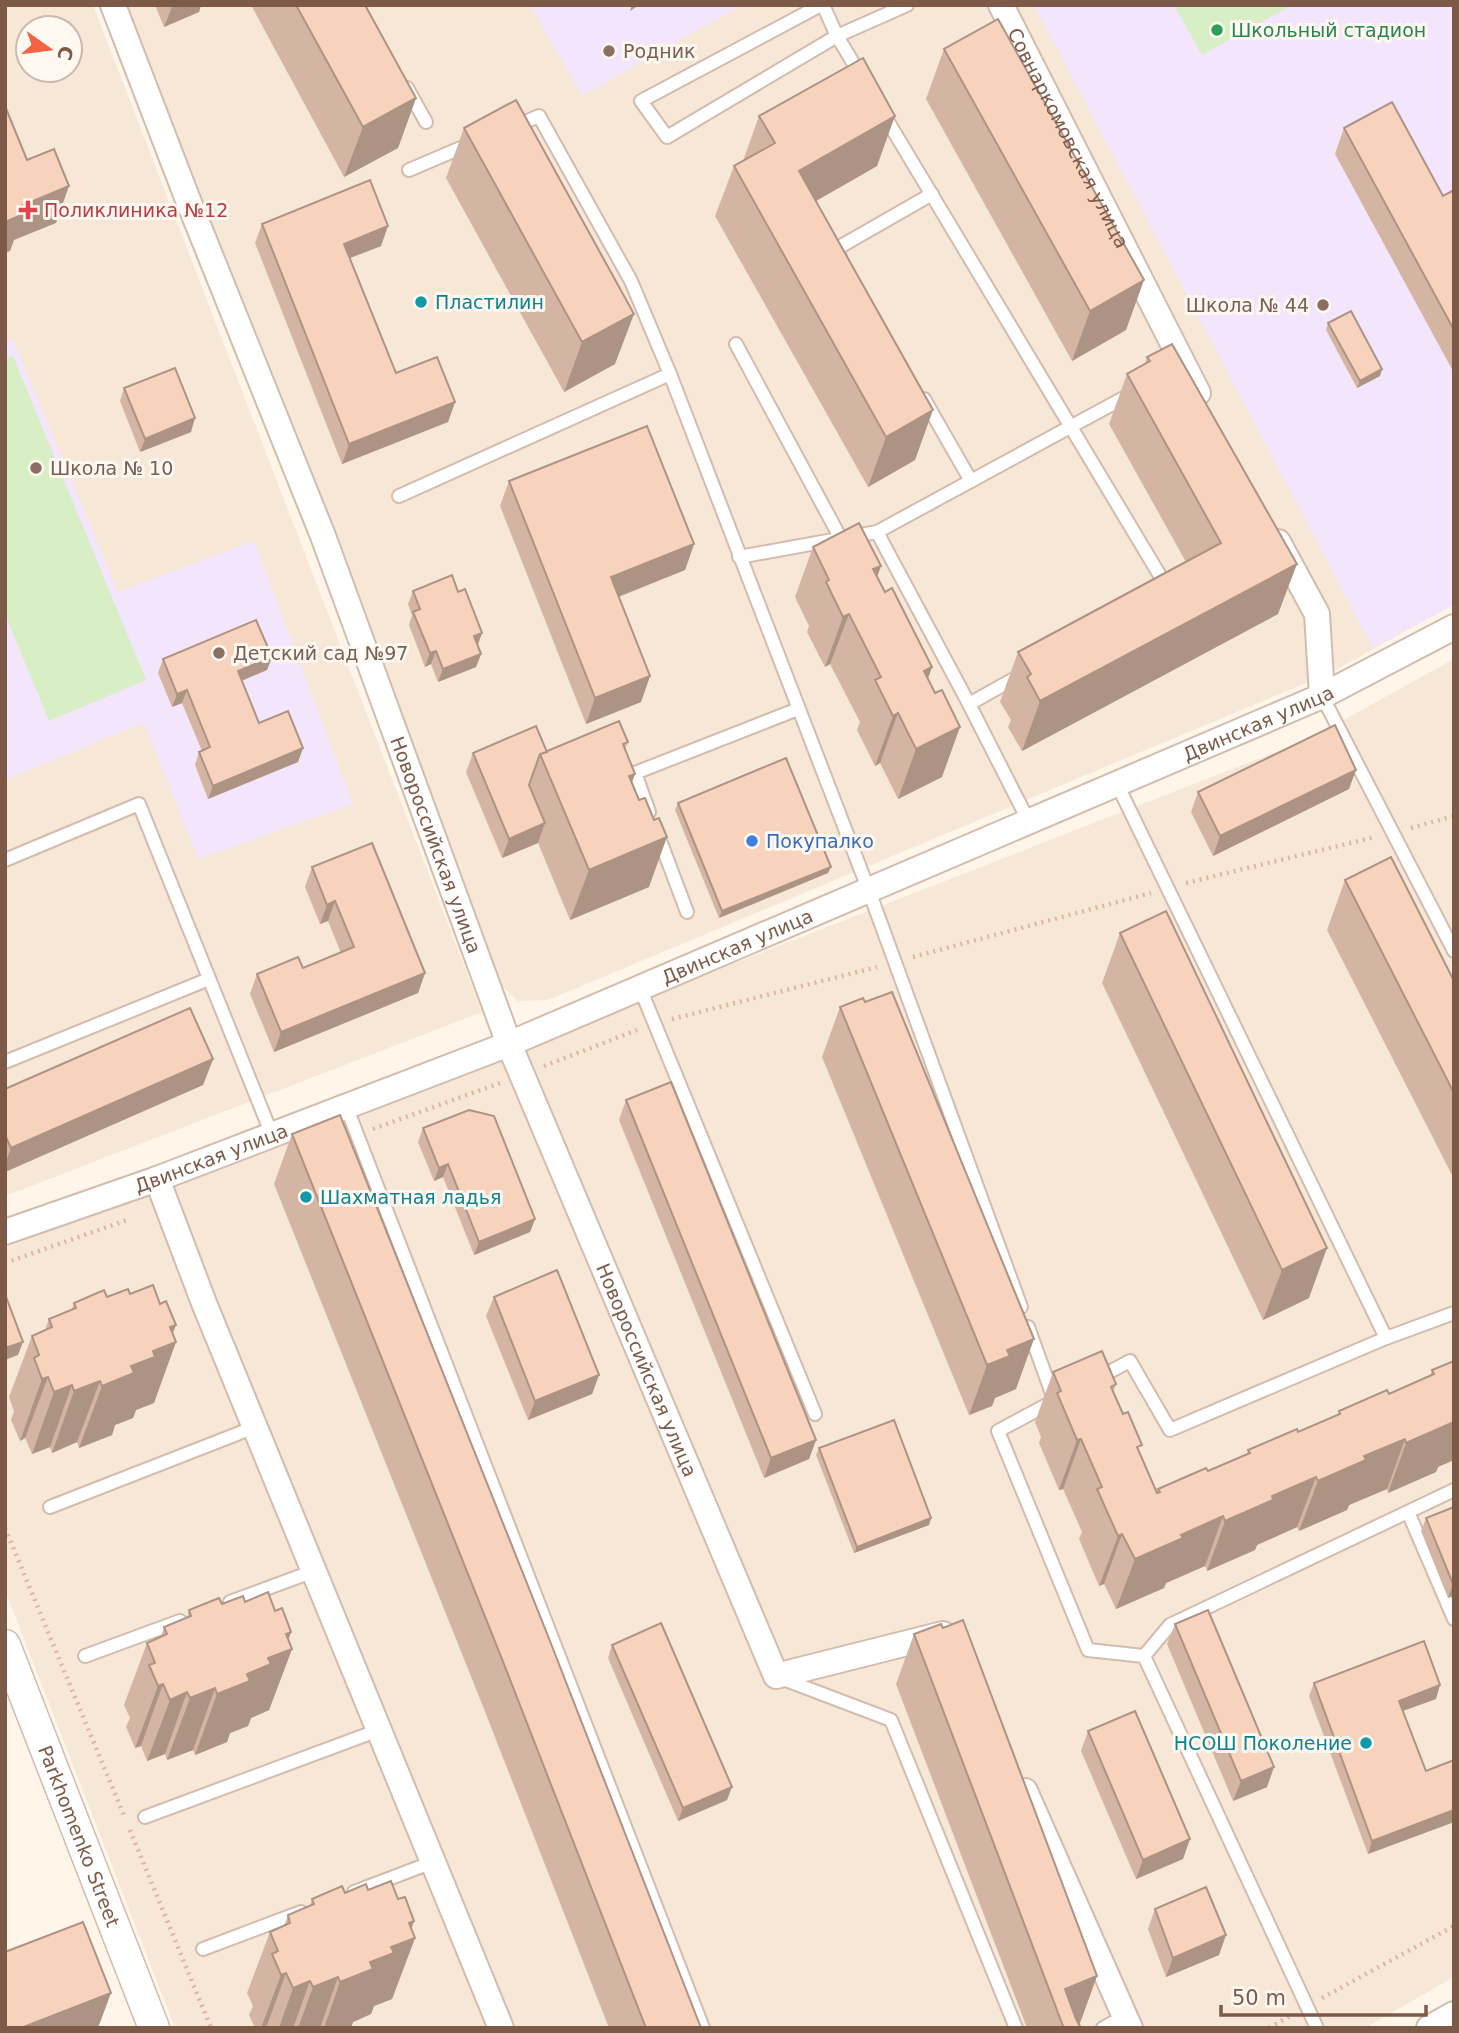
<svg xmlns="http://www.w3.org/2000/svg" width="1459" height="2033" font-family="'DejaVu Sans',sans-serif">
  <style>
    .residential { fill: #f7e7d7; fill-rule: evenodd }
    .education { fill: #f3e5fc }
    .green { fill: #d8efc5 }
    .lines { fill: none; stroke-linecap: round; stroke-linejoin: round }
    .service-casing { stroke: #d3bcad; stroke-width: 16 }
    .minor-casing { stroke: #d3bcad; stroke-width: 28 }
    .tertiary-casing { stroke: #d3bcad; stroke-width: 33 }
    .path { stroke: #deb59f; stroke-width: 4.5; stroke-dasharray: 2 5; stroke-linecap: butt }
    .service { stroke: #fff; stroke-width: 12 }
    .minor { stroke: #fff; stroke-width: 24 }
    .tertiary { stroke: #fff; stroke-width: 30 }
    .wall { fill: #d4b5a3 }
    .shaded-wall { fill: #ad9384 }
    .building { fill: #f7d2bd; stroke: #ad9384; stroke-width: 2 }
    .leisure-dot { fill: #2e9e5b; stroke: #fff9f2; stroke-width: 2.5 }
    .education-dot { fill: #8d6e63; stroke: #fff9f2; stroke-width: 2.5 }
    .health-dot { fill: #e0444e; stroke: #fff9f2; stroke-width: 2.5 }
    .culture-dot { fill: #0f9aa8; stroke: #fff9f2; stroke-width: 2.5 }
    .shop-dot { fill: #3f7fe0; stroke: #fff9f2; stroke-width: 2.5 }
    .labels { text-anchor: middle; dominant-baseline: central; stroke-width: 6; stroke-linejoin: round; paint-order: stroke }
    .leisure-label { font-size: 19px; fill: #27864d; stroke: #fff9f2; text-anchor: start }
    .education-label { font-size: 19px; fill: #785e54; stroke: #fff9f2; text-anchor: start }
    .street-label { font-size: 19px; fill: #7d5948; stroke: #fff9f2 }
    .health-label { font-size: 19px; fill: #be3a42; stroke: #fff9f2; text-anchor: start }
    .culture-label { font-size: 19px; fill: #0d838f; stroke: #fff9f2; text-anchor: start }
    .shop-label { font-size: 19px; fill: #366cbe; stroke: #fff9f2; text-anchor: start }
  </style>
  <rect width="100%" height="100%" fill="#fff5e9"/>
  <g class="residential">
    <path d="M5 5H93L482 1012 5 1196ZM28 28H70V70H28Z"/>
    <polygon points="118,5 1454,5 1454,604 1330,673 548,1000 518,1001 502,986"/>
    <polygon points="1454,659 1454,1977 1365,2028 175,2028 5,1590 5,1248 1309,739"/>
  </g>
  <g class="education">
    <polygon points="530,5 742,5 582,96"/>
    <polygon points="1034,5 1454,5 1454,605 1373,648"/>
    <polygon points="13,340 118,592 254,541 353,804 198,859 144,723 5,780 5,343"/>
  </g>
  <g class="green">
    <polygon points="1174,5 1292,5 1202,55"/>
    <polygon points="13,356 146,680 49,721 5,614 5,359"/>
  </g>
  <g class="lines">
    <g class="service-casing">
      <g id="service">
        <polyline points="821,5 641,101 667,137 837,36 907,5"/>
        <polyline points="823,5 837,36 861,76"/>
        <polyline points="407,88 426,122"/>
        <polyline points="884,115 1168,589"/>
        <polyline points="513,127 539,116 631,281 670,374 869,891 1021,1307"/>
        <polyline points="409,170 470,144"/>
        <polyline points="840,257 836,249 932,194"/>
        <polyline points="736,344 841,539"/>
        <polyline points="924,399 971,481"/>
        <polyline points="399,496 670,374"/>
        <polyline points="877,532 969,704"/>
        <polyline points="739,557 877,532 1129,395"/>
        <polyline points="1021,675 969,704 1029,822"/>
        <polyline points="1322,696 1454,951"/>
        <polyline points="1117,784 1386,1338"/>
        <polyline points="649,812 635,773 798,709"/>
        <polyline points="658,835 687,912"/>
        <polyline points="5,860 139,804 272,1135"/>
        <polyline points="640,988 815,1414"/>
        <polyline points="5,1062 209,979"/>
        <polyline points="346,1106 703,2028"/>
        <polyline points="1028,1327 1054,1399"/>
        <polyline points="1098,1378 1130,1361 1170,1430 1386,1338 1454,1313"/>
        <polyline points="1054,1401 998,1431 1088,1650 1144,1656 1317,2028"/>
        <polyline points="50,1507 255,1427"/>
        <polyline points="1408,1512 1454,1619"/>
        <polyline points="230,1602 314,1571"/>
        <polyline points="85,1656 180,1621"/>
        <polyline points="1144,1656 1170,1625 1454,1490"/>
        <polyline points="783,1679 891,1720 1016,2028"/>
        <polyline points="145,1817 379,1730"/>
        <polyline points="354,1892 433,1862"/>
        <polyline points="203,1949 301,1912"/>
        <polyline points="1103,2028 1125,2016"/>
      </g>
    </g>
    <g class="minor-casing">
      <g id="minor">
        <path id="s1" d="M113 5 188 200 323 536 509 1044 776 1676 943 1634"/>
        <path id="s2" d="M1001 5 1198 393"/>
        <polyline points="1278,542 1317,614 1322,696"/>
        <polyline points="157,1179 204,1303 501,2028"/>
        <path id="s3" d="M5 1232 157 1179 509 1044 1322 696 1454 627"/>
        <polyline points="1025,1791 1130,2028"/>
        <polyline points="1429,2028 1454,2014"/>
      </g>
    </g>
    <g class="tertiary-casing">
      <g id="tertiary">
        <path id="s4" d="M5 1645 154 2028"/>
      </g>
    </g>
    <g class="path">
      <polyline points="1411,828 1454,816"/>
      <polyline points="1186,883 1375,837"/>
      <polyline points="913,957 1151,893"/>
      <polyline points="672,1019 877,967"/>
      <polyline points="544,1066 637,1030"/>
      <polyline points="373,1129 500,1083"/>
      <polyline points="5,1263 130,1219"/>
      <polyline points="5,1528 125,1818"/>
      <polyline points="130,1830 211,2028"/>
      <polyline points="1322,1998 1454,1926"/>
      <polyline points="1269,2028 1290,2016"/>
    </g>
    <use href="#service" class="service"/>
    <use href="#minor" class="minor"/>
    <use href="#tertiary" class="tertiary"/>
  </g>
  <g class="wall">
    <polygon points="155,5 201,5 199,12 164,27"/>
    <polygon points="251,5 365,5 416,98 398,148 344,177"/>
    <polygon points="944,49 1126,330 1072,361 926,99"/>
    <polygon points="759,116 877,166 816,201 915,460 868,487 715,216 734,166 743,161"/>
    <polygon points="464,128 615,364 564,392 446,178"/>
    <polygon points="1344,128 1443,196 1454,190 1454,373 1335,154"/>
    <polygon points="262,224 381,246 350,258 396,373 455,402 448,422 342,464 255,243"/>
    <polygon points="1328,323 1380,376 1357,388 1326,330"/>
    <polygon points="1147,357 1278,614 1022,751 1008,727 1011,720 1000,702 1018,652 1186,562 1109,424 1127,374 1145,364"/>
    <polygon points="124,388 191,432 140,452 120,401"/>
    <polygon points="509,481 694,544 685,570 619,597 650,676 641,702 586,724 500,506"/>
    <polygon points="813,547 877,576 885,592 932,667 928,678 942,777 898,799 880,763 875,766 857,730 860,722 830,664 825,667 807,632 809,626 795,597"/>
    <polygon points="413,591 458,592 482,633 478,645 481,654 476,667 438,682 431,664 425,667 409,625 412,615 408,604"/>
    <polygon points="272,657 267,670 242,681 259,723 303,748 298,762 208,799 195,765 199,752 202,751 182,703 172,707 158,673 163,659"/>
    <polygon points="628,742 625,749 632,783 649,887 570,920 538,843 502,858 466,772 473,753 547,752"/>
    <polygon points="1349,789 1213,856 1191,812 1198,792"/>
    <polygon points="678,803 828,873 719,918 675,810"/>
    <polygon points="312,867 425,973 418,993 274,1052 250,994 257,974 303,968 341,953 328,921 320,924 305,887"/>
    <polygon points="1345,880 1454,981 1454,1179 1327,930"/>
    <polygon points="1120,933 1309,1298 1263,1320 1102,983"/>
    <polygon points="840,1007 1016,1389 995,1398 992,1406 969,1415 822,1057"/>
    <polygon points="213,1059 203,1085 5,1172 5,1089"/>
    <polygon points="626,1100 816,1440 809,1459 764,1478 619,1120"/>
    <polygon points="423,1128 535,1219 530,1232 474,1255 443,1177 434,1181 418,1142"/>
    <polygon points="292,1134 701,2028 609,2028 482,1704 274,1184"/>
    <polygon points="130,1294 173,1333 154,1403 136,1410 133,1418 115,1425 112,1435 79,1448 77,1442 52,1453 50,1447 32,1454 25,1438 20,1441 11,1420 14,1411 9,1397 32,1336 45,1330 49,1319 71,1311 74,1303"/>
    <polygon points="494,1297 599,1375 592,1394 528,1420 486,1316"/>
    <polygon points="1454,1361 1438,1467 1436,1472 1388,1493 1387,1489 1349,1505 1347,1510 1299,1531 1297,1527 1257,1545 1255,1550 1207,1571 1205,1566 1166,1583 1164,1588 1116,1609 1104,1584 1099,1586 1079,1539 1082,1532 1063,1489 1059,1490 1039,1443 1041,1437 1035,1422 1053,1372 1116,1384 1113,1392 1157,1493 1158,1489 1208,1471 1247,1454 1248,1450 1298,1432 1337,1416 1339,1411 1389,1394 1430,1376 1432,1370"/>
    <polygon points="819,1448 931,1518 929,1525 854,1553 816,1455"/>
    <polygon points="1454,1507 1454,1595 1448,1598 1421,1531 1426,1518"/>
    <polygon points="245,1602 275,1611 291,1632 288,1640 292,1649 269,1710 251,1718 248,1726 230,1733 227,1742 195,1755 193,1750 167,1760 165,1754 147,1761 141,1746 135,1748 126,1727 130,1718 124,1705 147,1643 161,1637 164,1627 187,1618 189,1610 222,1604"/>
    <polygon points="1175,1624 1267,1787 1233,1801 1167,1644"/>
    <polygon points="914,1634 1097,1976 1079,2024 1081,2028 1027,2028 896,1684"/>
    <polygon points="612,1645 727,1800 678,1821 608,1658"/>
    <polygon points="1314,1683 1436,1699 1403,1711 1426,1771 1454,1760 1454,1822 1368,1854 1309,1696"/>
    <polygon points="1088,1731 1183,1859 1136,1879 1081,1751"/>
    <polygon points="368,1890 398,1899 414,1921 411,1929 415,1938 392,1999 374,2006 371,2014 353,2022 351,2028 255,2028 249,2015 253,2006 247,1993 270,1932 284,1926 288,1915 310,1906 312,1899"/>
    <polygon points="1155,1909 1219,1955 1166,1977 1148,1929"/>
  </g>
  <g class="shaded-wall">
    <polygon points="175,5 201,5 199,12 164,27 172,7"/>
    <polygon points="632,5 639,5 630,11"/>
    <polygon points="416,98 398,148 344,177 363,127"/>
    <polygon points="895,116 877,166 781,221 799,171"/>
    <polygon points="69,186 56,223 14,240 10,251 5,253 5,222 21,206"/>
    <polygon points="388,226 381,246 337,263 344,244"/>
    <polygon points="1144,280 1126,330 1072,361 1090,311"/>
    <polygon points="634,314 615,364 564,392 582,342"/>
    <polygon points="1382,369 1380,376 1357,388 1360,381"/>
    <polygon points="455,402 448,422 342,464 349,444"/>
    <polygon points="933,410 915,460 868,487 886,437"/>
    <polygon points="195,418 191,432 140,452 145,439"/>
    <polygon points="694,544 685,570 602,603 611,577"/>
    <polygon points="1297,564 1278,614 1022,751 1040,701"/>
    <polygon points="881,566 863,616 873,569"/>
    <polygon points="849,614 830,664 825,667 843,617"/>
    <polygon points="482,633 477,646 474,636"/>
    <polygon points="436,651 431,664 425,667 430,653"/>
    <polygon points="481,654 476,667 438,682 443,669"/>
    <polygon points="272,657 267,670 233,684 238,671"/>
    <polygon points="932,667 914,717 924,671"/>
    <polygon points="650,676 641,702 586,724 595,698"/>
    <polygon points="187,690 182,703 172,707 177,694"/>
    <polygon points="898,713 880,763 875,766 893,716"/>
    <polygon points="960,727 942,777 898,799 916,749"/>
    <polygon points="303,748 298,762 208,799 213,786"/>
    <polygon points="1356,770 1349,789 1213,856 1220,836"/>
    <polygon points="635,774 617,824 629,776"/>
    <polygon points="545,823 538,843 502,858 509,839"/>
    <polygon points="667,837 649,887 570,920 589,870"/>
    <polygon points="831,867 828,873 719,918 722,911"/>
    <polygon points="335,901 328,921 320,924 327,905"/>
    <polygon points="425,973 418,993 274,1052 281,1032"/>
    <polygon points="213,1059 203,1085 5,1172 5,1164 11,1148"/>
    <polygon points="448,1164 443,1177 434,1181 439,1168"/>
    <polygon points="535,1219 530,1232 474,1255 479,1242"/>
    <polygon points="1327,1248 1309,1298 1263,1320 1282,1270"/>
    <polygon points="176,1325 168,1345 176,1342 154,1403 136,1410 133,1418 115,1425 112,1435 79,1448 102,1386 153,1351 170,1327"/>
    <polygon points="1034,1339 1016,1389 995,1398 992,1406 969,1415 987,1365 1007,1350"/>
    <polygon points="23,1342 18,1355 5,1360 5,1348"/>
    <polygon points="599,1375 592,1394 528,1420 535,1401"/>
    <polygon points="48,1377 25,1438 20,1441 42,1379"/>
    <polygon points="100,1381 77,1442 52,1453 74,1391"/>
    <polygon points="72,1385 50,1447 32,1454 54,1392"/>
    <polygon points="1454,1418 1454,1460 1438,1467 1436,1472 1388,1493 1406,1443"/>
    <polygon points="1081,1439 1063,1489 1059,1490 1077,1440"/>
    <polygon points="1405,1439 1387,1489 1349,1505 1347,1510 1299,1531 1318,1481 1364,1456"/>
    <polygon points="816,1440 809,1459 764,1478 771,1458"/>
    <polygon points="1316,1477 1297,1527 1257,1545 1255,1550 1207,1571 1225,1521 1272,1496"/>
    <polygon points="1223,1516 1205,1566 1166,1583 1164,1588 1116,1609 1135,1559 1181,1535"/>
    <polygon points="931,1518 929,1525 854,1553 857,1547"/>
    <polygon points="1122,1534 1104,1584 1099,1586 1118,1536"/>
    <polygon points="1453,1584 1454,1584 1454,1595 1448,1598"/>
    <polygon points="291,1632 284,1652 292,1649 269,1710 251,1718 248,1726 230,1733 227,1742 195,1755 217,1694 268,1658 286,1634"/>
    <polygon points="163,1684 141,1746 135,1748 158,1686"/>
    <polygon points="1440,1685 1436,1699 1394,1714 1399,1701"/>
    <polygon points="215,1688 193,1750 167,1760 190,1698"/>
    <polygon points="187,1692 165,1754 147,1761 170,1700"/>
    <polygon points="1274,1767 1267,1787 1233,1801 1241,1781"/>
    <polygon points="732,1787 727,1800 678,1821 683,1808"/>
    <polygon points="1454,1810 1454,1822 1368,1854 1372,1841"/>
    <polygon points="1190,1839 1183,1859 1136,1879 1143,1860"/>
    <polygon points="414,1921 407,1941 415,1938 392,1999 374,2006 371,2014 353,2022 351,2028 324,2028 340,1982 391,1947 409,1923"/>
    <polygon points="1226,1935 1219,1955 1166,1977 1173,1958"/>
    <polygon points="286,1973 266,2028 261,2028 281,1975"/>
    <polygon points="1097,1976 1079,2026 1065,1989"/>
    <polygon points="338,1977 320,2028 298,2028 313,1987"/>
    <polygon points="310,1981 293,2028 279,2028 293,1988"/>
    <polygon points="111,1993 98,2028 21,2028"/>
  </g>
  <g class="building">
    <polygon points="296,5 365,5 416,98 363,127"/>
    <polygon points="998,19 1144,280 1090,311 944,49"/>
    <polygon points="863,58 895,116 799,171 933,410 886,437 734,166 775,143 759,116"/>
    <polygon points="516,100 634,314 582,342 464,128"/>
    <polygon points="1392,102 1443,196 1454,190 1454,330 1344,128"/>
    <polygon points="5,106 27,160 54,149 69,186 21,206 24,214 5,222"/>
    <polygon points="370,180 388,226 344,244 396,373 437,357 455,402 349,444 262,224"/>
    <polygon points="1351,311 1382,369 1360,381 1328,323"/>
    <polygon points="1172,344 1297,564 1040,701 1027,677 1031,674 1018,652 1221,543 1127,374 1150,361 1147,357"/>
    <polygon points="175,368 195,418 145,439 124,388"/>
    <polygon points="647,426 694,544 611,577 650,676 595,698 509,481"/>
    <polygon points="859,523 881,566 873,569 885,592 892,588 932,667 924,671 935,693 942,690 960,727 916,749 898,713 893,716 875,680 881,677 849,614 843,617 826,582 829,580 813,547"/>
    <polygon points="452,575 458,592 465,589 482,633 474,636 481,654 443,669 436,651 430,653 413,612 420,609 413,591"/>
    <polygon points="256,620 272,657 238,671 259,723 288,711 303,748 213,786 199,752 210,747 187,690 177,694 163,659"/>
    <polygon points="619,721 628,742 623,744 635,774 629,776 639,800 645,798 654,820 659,818 667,837 589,870 540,754"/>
    <polygon points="1335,725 1356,770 1220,836 1198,792"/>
    <polygon points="536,726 547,752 540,754 529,785 545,823 509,839 473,753"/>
    <polygon points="786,758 831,867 722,911 678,803"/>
    <polygon points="372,843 425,973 281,1032 257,974 298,957 303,968 354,947 335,901 327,905 312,867"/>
    <polygon points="1391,857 1454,981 1454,1093 1345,880"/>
    <polygon points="1166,911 1327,1248 1282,1270 1120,933"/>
    <polygon points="892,992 1034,1339 1007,1350 1010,1356 987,1365 840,1007 863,998 865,1002"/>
    <polygon points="190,1008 213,1059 11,1148 5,1135 5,1089"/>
    <polygon points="671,1082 816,1440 771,1458 626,1100"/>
    <polygon points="469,1110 494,1116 535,1219 479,1242 448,1164 439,1168 423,1128"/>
    <polygon points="340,1115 548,1636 701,2028 646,2028 500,1654 292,1134"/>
    <polygon points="557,1270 599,1375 535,1401 494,1297"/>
    <polygon points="153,1285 160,1304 166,1301 176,1325 170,1327 176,1342 153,1351 155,1357 131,1366 134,1373 102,1386 100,1381 74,1391 72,1385 54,1392 48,1377 42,1379 34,1358 39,1355 32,1336 52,1327 49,1319 76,1308 74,1303 104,1290 107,1297 128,1289 130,1294"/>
    <polygon points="5,1294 23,1342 5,1348"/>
    <polygon points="1102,1351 1116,1384 1111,1387 1123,1414 1128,1412 1142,1445 1137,1447 1157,1493 1160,1492 1158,1489 1206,1468 1208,1471 1250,1453 1248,1450 1297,1429 1298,1432 1340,1414 1339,1411 1387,1390 1389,1394 1434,1374 1432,1370 1454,1361 1454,1418 1453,1418 1454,1422 1406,1443 1405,1439 1364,1456 1366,1460 1318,1481 1316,1477 1272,1496 1273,1500 1225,1521 1223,1516 1181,1535 1183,1538 1135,1559 1122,1534 1118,1536 1097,1489 1102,1487 1081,1439 1077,1440 1057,1393 1061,1391 1053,1372"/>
    <polygon points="894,1420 931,1518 857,1547 819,1448"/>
    <polygon points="1454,1507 1454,1584 1453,1584 1426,1518"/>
    <polygon points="268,1592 275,1611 282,1608 291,1632 286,1634 292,1649 268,1658 271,1664 247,1674 250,1681 217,1694 215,1688 190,1698 187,1692 170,1700 163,1684 158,1686 149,1665 155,1663 147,1643 167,1634 164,1627 191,1616 189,1610 219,1598 222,1604 243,1596 245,1602"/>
    <polygon points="1208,1610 1274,1767 1241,1781 1175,1624"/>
    <polygon points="963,1620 1097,1976 1065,1989 1076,2019 1081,2028 1061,2028 1063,2026 914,1634 941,1624 943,1628"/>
    <polygon points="661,1623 732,1787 683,1808 612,1645"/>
    <polygon points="1424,1641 1440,1685 1399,1701 1426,1771 1454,1760 1454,1810 1372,1841 1314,1683"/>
    <polygon points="1135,1711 1190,1839 1143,1860 1088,1731"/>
    <polygon points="391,1881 398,1899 405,1897 414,1921 409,1923 415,1938 391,1947 394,1953 370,1962 373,1969 340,1982 338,1977 313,1987 310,1981 293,1988 286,1973 281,1975 272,1954 278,1951 270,1932 290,1923 288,1915 314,1904 312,1899 342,1886 345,1893 366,1884 368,1890"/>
    <polygon points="1206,1887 1226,1935 1173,1958 1155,1909"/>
    <polygon points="83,1922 111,1993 21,2028 5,2028 5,1952"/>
  </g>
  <circle class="leisure-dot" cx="1217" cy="30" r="7"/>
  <g class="education-dot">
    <circle cx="609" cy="51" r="7"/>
    <circle cx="1323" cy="305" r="7"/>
    <circle cx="36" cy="468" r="7"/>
    <circle cx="219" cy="653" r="7"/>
  </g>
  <path class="health-dot" d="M24.5 199.5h7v7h7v7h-7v7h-7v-7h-7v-7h7z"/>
  <g class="culture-dot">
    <circle cx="421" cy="302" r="7"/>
    <circle cx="306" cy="1197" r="7"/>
    <circle cx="1366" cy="1743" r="7"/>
  </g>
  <circle class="shop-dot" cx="752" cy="841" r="7"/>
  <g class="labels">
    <g class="leisure-label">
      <text x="1231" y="30">Школьный стадион</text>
    </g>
    <g class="education-label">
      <text x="623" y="51">Родник</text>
      <text x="1309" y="305" text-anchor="end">Школа № 44</text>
      <text x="50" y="468">Школа № 10</text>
      <text x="233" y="653">Детский сад №97</text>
    </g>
    <g class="street-label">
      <text stroke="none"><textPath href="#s2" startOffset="149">Совнаркомовская улица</textPath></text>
      <text stroke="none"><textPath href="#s3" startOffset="1353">Двинская улица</textPath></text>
      <text stroke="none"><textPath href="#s1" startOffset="900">Новороссийская улица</textPath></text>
      <text stroke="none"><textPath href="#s3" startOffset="786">Двинская улица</textPath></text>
      <text stroke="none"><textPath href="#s3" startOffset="219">Двинская улица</textPath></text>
      <text stroke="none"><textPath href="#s1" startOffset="1466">Новороссийская улица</textPath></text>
      <text stroke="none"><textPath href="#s4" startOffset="205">Parkhomenko Street</textPath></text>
    </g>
    <g class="health-label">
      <text x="44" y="210">Поликлиника №12</text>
    </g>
    <g class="culture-label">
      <text x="435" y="302">Пластилин</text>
      <text x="320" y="1197">Шахматная ладья</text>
      <text x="1352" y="1743" text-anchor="end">НСОШ Поколение</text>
    </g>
    <g class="shop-label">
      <text x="766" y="841">Покупалко</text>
    </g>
  </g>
  <rect width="1459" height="2033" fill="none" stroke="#7d5948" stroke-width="14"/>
  <g transform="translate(49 49) rotate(104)"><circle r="33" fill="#fff9f2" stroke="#cbb9ae" stroke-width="2"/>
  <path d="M0-5L12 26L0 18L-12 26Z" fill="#f56342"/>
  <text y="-10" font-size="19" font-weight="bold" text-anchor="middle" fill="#7d5948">С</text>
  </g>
  <path d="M1221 2005v10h205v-10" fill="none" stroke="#7d5948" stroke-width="3.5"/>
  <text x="1232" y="2005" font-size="21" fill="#7d5948" stroke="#fff9f2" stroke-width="5" paint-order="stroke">50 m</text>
</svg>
